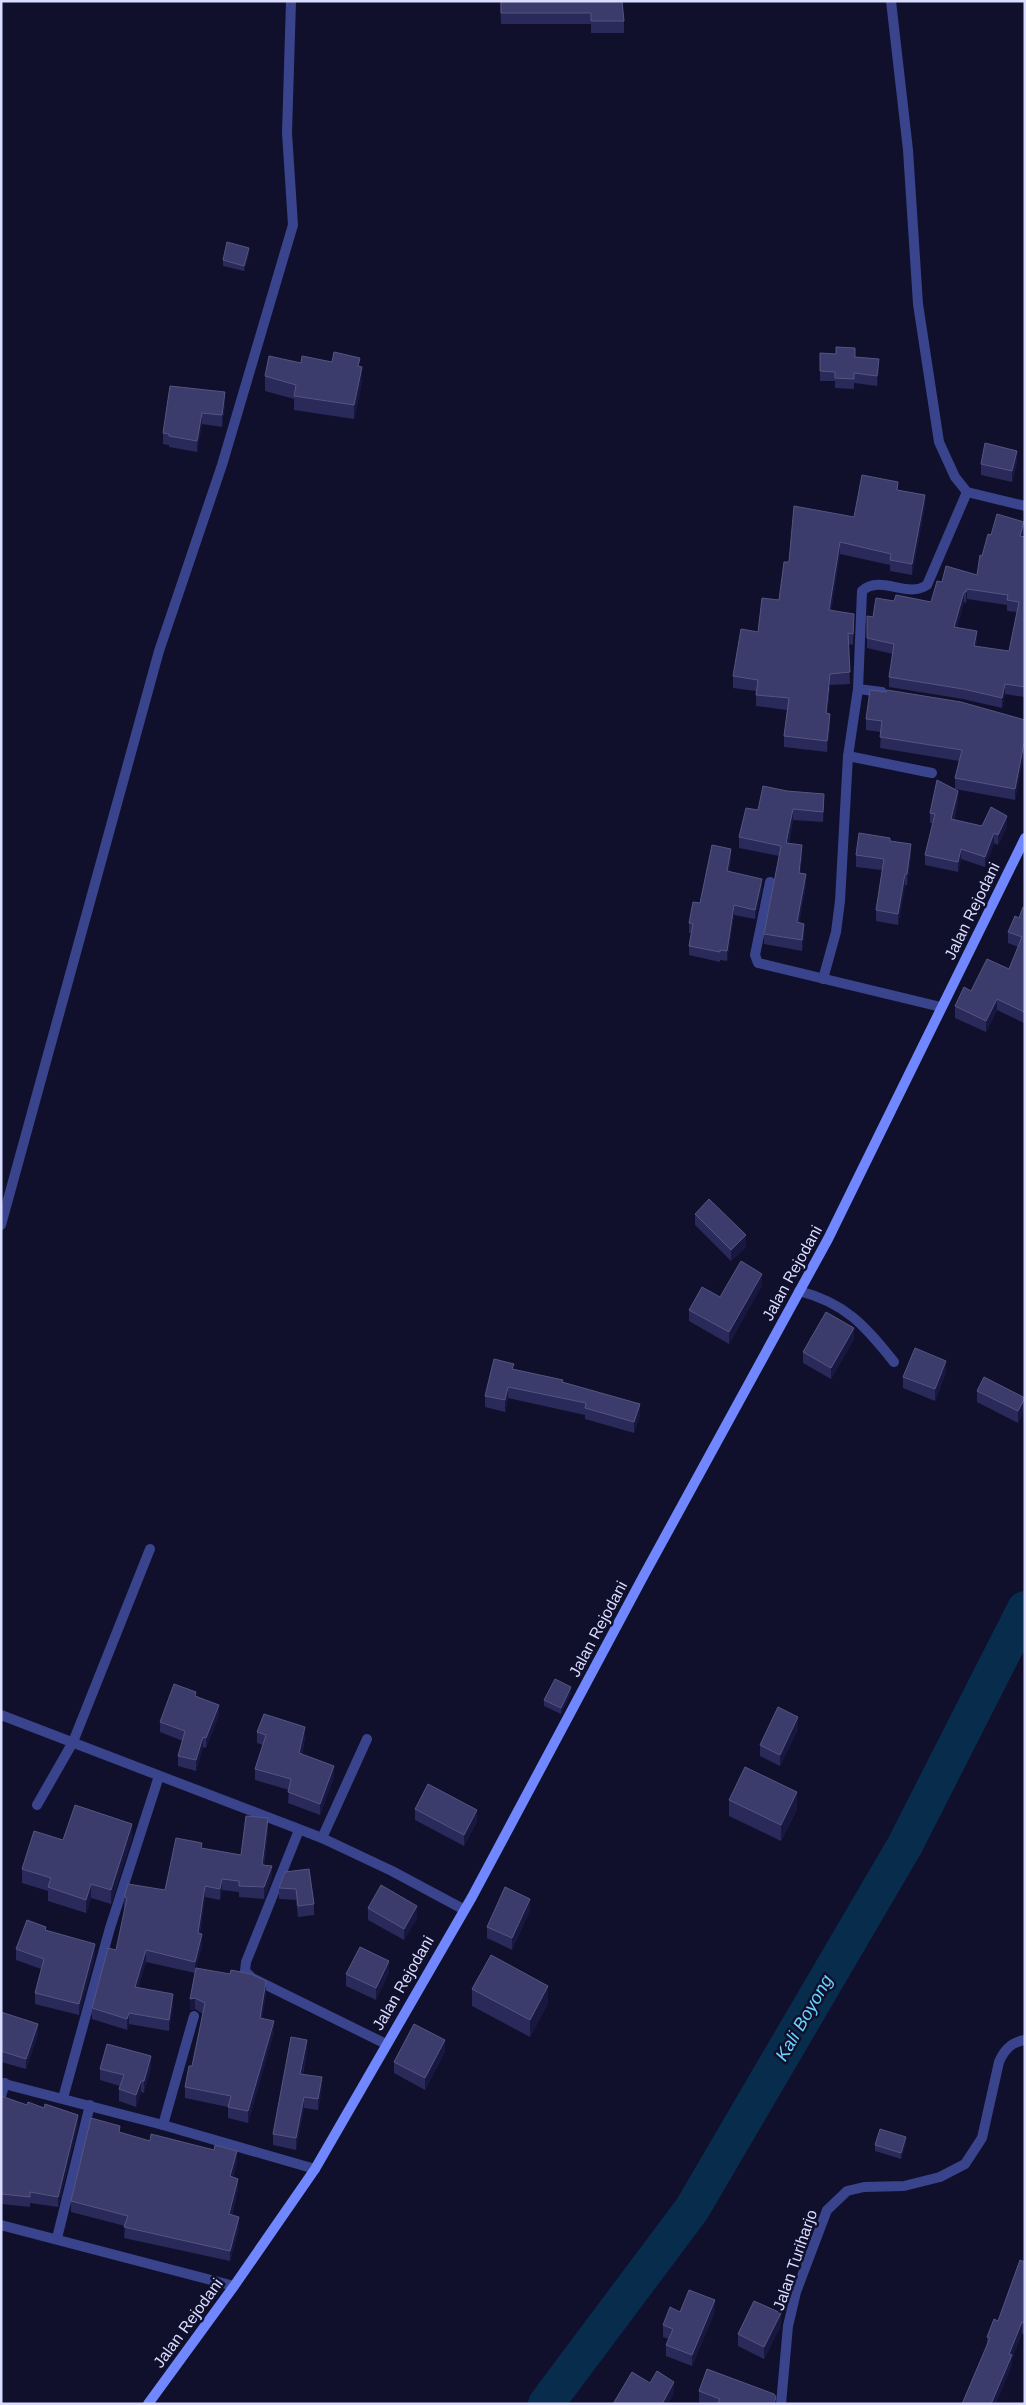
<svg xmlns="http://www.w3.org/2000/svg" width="1026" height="2405" font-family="Helvetica,sans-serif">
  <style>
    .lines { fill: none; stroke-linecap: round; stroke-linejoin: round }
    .river { stroke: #082d4c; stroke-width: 36 }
    .minor { stroke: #39448d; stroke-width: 10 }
    .secondary { stroke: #7187ff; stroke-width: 10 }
    .wall { fill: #29295a; fill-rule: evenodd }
    .shaded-wall { fill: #171740 }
    .building { fill: #3c3c6c; stroke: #555583; fill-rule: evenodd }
    .labels { text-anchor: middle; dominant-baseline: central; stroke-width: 5; stroke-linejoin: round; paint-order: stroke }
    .street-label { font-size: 16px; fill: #daddff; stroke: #10102c }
    .water-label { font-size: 18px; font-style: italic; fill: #68d4ff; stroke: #10102c }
  </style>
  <rect width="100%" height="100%" fill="#10102c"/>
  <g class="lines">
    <polyline class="river" points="546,2404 692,2209 905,1845 1025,1609"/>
    <g class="minor">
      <polyline points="891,1 908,150 918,304 939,442 955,477 967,492 1025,506"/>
      <path d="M882 692 858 689 862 591C881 574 907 599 927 585L967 492"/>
      <polyline points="848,756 932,773"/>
      <polyline points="770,882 755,955 758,963 941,1007"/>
      <polyline points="823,979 836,932 840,901 848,756 858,689"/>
      <polyline points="1,1225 159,651 222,465 293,225 287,133 291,1"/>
      <path d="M799 1291C846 1303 865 1326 894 1362"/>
      <polyline points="1,1715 322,1838 392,1871 463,1909"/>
      <polyline points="37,1805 73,1742 150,1549"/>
      <polyline points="299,1830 246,1962 245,1971 252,1978 386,2044"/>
      <polyline points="322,1838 367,1739"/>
      <polyline points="1,2083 163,2125 315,2169"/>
      <polyline points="1,2096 5,2083"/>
      <polyline points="63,2098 110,1928 159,1776"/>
      <polyline points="163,2125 194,2016"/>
      <polyline points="1,2225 234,2286"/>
      <polyline points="57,2238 90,2105"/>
      <path d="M781 2404 788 2326 796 2292 827 2210 847 2191 864 2187 904 2186 940 2177 965 2164 982 2138 999 2062C1004 2050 1011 2042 1025 2040"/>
    </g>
    <polyline class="secondary" points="148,2404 234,2286 315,2169 472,1897 644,1575 828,1239 1025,838"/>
  </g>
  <g class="wall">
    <polygon points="500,1 622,1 624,21 624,33 591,33 591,24 501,24"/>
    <polygon points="249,254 244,271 223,266 223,260"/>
    <polygon points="820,353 855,357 879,369 877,386 854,383 854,389 835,388 835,381 820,381"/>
    <polygon points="301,363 360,367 362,382 354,419 294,410 294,399 265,391 265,376"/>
    <polygon points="225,392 225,404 222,427 202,424 197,452 169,447 169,445 163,444 163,433"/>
    <polygon points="1017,462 1012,482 981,475 981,464"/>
    <polygon points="898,490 925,506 912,575 890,571 890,565 840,554 831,611 854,625 853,645 848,644 850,684 830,685 827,714 830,725 827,752 784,747 784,736 787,710 756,706 756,691 733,688 733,676 758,632 779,600 789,562 854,517"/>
    <path d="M1024 532 1022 536 1025 537V697L1005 694 1002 708 963 699 889 687V677L893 654 867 648V638L873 617 894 601 931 602 942 582 977 575 982 556 991 535ZM967 599 1007 605V611L1017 612 1009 651 976 646 977 641 957 627 964 602 966 603Z"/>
    <polygon points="866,719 1025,720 1025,754 1024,754 1015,800 955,789 955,778 959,761 880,748 881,732 866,730"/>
    <polygon points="958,801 954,820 982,826 1007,826 998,845 994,843 985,867 961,859 958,872 925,865 925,855 933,823 930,823 930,813"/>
    <polygon points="824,804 823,822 793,820 789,843 802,856 800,873 806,885 799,923 804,935 802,951 764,944 764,934 779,856 739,848 739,837 758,810"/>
    <polygon points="890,841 911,855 907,885 905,885 898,925 876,921 876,910 882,870 856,867 856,855"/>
    <polygon points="731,858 729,872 762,889 755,919 734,915 727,961 720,960 720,962 689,955 689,946 691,933 689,933 689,923 700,903"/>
    <polygon points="1025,908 1024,1023 997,1010 986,1032 955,1018 955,1006 971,991 1009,969 1018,947 1008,943 1008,932 1019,918"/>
    <polygon points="695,1214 746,1247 731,1261 695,1225"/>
    <polygon points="762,1285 729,1344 689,1321 689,1310 720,1297"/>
    <polygon points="854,1339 831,1379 803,1363 803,1352"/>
    <polygon points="514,1370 563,1382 640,1415 634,1433 585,1419 585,1415 508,1398 505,1412 485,1407 485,1396"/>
    <polygon points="946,1372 935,1401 903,1388 903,1377"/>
    <polygon points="977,1391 1025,1398 1018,1423 977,1402"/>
    <polygon points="571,1693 561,1714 544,1706 544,1700"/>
    <polygon points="196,1696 219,1715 206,1748 203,1747 196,1771 178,1766 178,1756 183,1741 160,1732 160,1722"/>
    <polygon points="798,1729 780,1766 760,1756 760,1745"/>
    <polygon points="257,1732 305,1738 302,1754 334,1777 320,1815 288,1803 289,1790 255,1780 255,1769 263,1745 257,1743"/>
    <polygon points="729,1800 797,1809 781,1841 729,1816"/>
    <polygon points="415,1809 477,1821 464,1846 415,1820"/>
    <polygon points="268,1830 264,1865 272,1877 264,1899 239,1897 239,1892 222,1890 220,1900 205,1897 200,1933 202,1945 196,1968 266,1993 262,2019 274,2032 248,2123 228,2118 228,2107 185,2098 185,2087 192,2066 203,2014 195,2009 190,2010 195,1973 146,1962 138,1988 173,2005 169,2031 129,2024 127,2030 92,2019 92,2008 116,1950 125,1909 124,1908 124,1897 165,1890 202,1848 241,1855"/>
    <polygon points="132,1837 111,1904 91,1898 86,1913 48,1901 48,1891 22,1883 22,1869 63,1840"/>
    <polygon points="285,1872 314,1904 314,1915 298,1917 296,1900 279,1899 279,1888"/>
    <polygon points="368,1908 417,1918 404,1940 368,1920"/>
    <polygon points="530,1910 512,1950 487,1938 487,1927"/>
    <polygon points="46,1931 95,1956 79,2015 35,2004 35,1993 41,1969 16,1960 16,1949"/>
    <polygon points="389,1972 376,2000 346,1986 346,1974"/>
    <polygon points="472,1989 548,2003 530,2037 472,2006"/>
    <polygon points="1,2012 38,2034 26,2069 1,2062"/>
    <polygon points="307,2051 303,2074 322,2088 318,2110 304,2108 296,2150 273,2145 273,2134"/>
    <polygon points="445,2051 425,2090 394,2073 394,2062"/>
    <polygon points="151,2067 144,2093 141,2092 136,2107 119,2101 119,2089 120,2086 100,2080 100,2069"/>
    <polygon points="1,2096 78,2125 58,2207 30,2203 30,2207 2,2204"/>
    <polygon points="120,2133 150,2141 237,2162 233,2177 238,2189 232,2215 239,2228 230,2261 124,2238 125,2226 71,2212 71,2201"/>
    <polygon points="906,2143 901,2159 875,2151 875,2145"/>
    <polygon points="1025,2262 1024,2334 1022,2333 1012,2358 1012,2366 987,2345 987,2337 998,2321"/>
    <polygon points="715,2311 692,2366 666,2356 666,2345 669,2339 663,2337 663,2325 680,2312"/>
    <polygon points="781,2325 764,2359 738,2346 738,2334"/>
    <polygon points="699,2391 776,2404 702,2404 699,2402"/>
  </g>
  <g class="shaded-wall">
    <polygon points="249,248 249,254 244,271 244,266"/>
    <polygon points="879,359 879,369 877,386 877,376"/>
    <polygon points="362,367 362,382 354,419 354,405"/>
    <polygon points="225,392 225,404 222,427 222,415"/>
    <polygon points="202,413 202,424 197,452 197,441"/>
    <polygon points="1017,451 1017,462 1012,482 1012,471"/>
    <polygon points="925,495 925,506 912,575 912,564"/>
    <polygon points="1024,522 1024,532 1020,546 1020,536"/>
    <polygon points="840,542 840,554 829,622 829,610"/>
    <polygon points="967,589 967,599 966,603 966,592"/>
    <polygon points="964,592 964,602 954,637 954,627"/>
    <polygon points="977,631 977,641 974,656 974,646"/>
    <polygon points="830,674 830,685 826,725 826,713"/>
    <polygon points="1005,684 1005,694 1002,708 1002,698"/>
    <polygon points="830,714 830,725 827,752 827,741"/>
    <polygon points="1024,743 1024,754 1015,800 1015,789"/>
    <polygon points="958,791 958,801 951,829 951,819"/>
    <polygon points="824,794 824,804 823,822 823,812"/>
    <polygon points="793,809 793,820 786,854 786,843"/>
    <polygon points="1007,816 1007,826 998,845 998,835"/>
    <polygon points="994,833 994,843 985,867 985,857"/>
    <polygon points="911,844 911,855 907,885 907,874"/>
    <polygon points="802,845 802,856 799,884 799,873"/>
    <polygon points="731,849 731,858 727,881 727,871"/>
    <polygon points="961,849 961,859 958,872 958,862"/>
    <polygon points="806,874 806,885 797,933 797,922"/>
    <polygon points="905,874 905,885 898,925 898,914"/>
    <polygon points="762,879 762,889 755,919 755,910"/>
    <polygon points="734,905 734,915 727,961 727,951"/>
    <polygon points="804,924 804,935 802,951 802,940"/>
    <polygon points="997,999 997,1010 986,1032 986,1021"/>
    <polygon points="1025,1010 1025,1021 1024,1023 1024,1012"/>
    <polygon points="746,1235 746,1247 731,1261 731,1250"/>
    <polygon points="762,1274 762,1285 729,1344 729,1332"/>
    <polygon points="854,1328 854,1339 831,1379 831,1368"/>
    <polygon points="946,1361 946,1372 935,1401 935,1389"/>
    <polygon points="508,1387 508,1398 505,1412 505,1400"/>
    <polygon points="1025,1398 1025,1410 1018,1423 1018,1411"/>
    <polygon points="640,1404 640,1415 634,1433 634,1422"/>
    <polygon points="571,1687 571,1693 561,1714 561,1708"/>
    <polygon points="219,1705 219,1715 206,1748 206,1738"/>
    <polygon points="798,1717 798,1729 780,1766 780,1755"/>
    <polygon points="305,1727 305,1738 299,1764 299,1753"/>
    <polygon points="203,1737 203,1747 196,1771 196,1760"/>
    <polygon points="334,1766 334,1777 320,1815 320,1804"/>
    <polygon points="797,1792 797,1809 781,1841 781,1825"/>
    <polygon points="477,1810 477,1821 464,1846 464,1835"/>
    <polygon points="268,1818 268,1830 262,1876 262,1865"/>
    <polygon points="132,1824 132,1837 111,1904 111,1890"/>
    <polygon points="272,1866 272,1877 264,1899 264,1887"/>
    <polygon points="222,1879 222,1890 220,1900 220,1889"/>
    <polygon points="91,1884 91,1898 86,1913 86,1900"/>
    <polygon points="205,1886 205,1897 198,1944 198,1933"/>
    <polygon points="530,1899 530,1910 512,1950 512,1938"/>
    <polygon points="417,1906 417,1918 404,1940 404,1929"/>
    <polygon points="202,1934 202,1945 195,1973 195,1962"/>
    <polygon points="95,1944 95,1956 79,2015 79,2004"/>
    <polygon points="146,1950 146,1962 135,1998 135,1987"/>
    <polygon points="389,1961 389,1972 376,2000 376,1988"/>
    <polygon points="266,1981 266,1993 260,2030 260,2018"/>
    <polygon points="548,1986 548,2003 530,2037 530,2020"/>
    <polygon points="173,1994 173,2005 169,2031 169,2020"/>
    <polygon points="195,1998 195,2009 190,2010 190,1999"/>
    <polygon points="129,2013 129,2024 127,2030 127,2019"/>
    <polygon points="274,2021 274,2032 248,2123 248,2111"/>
    <polygon points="38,2024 38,2034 26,2069 26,2059"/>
    <polygon points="307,2040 307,2051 300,2085 300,2074"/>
    <polygon points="445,2040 445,2051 425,2090 425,2078"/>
    <polygon points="151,2056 151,2067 144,2093 144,2081"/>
    <polygon points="322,2077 322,2088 318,2110 318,2099"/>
    <polygon points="141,2081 141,2092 136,2107 136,2095"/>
    <polygon points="304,2097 304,2108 296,2150 296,2138"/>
    <polygon points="78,2115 78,2125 58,2207 58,2197"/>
    <polygon points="906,2137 906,2143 901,2159 901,2153"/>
    <polygon points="237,2151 237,2162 230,2187 230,2176"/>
    <polygon points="238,2179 238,2189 229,2225 229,2214"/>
    <polygon points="239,2217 239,2228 230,2261 230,2251"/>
    <polygon points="715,2300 715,2311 692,2366 692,2355"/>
    <polygon points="781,2313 781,2325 764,2359 764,2347"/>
    <polygon points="1022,2322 1022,2333 1012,2358 1012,2366 996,2404 991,2404"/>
    <polygon points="674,2382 674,2393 668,2404 662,2404"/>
  </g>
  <g class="building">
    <polygon points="501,1 622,1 624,21 591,21 591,13 501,13"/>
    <polygon points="227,242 249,248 244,266 223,260"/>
    <polygon points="836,347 855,348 855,357 879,359 877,376 854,373 854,379 835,378 835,372 820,371 820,353 836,354"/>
    <polygon points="334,352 360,358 358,366 362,367 354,405 294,396 296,385 265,376 269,356 301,363 302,356 332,362"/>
    <polygon points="170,386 225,392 222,415 202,413 197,441 169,436 169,434 163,433"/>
    <polygon points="985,443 1017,451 1012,471 981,464"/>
    <polygon points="862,475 898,482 897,490 925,495 912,564 890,560 891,554 840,542 829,610 854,614 853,634 848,633 850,672 830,674 826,713 830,714 827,741 784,736 789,698 756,695 758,680 733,676 741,629 758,632 762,598 779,600 784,562 789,562 794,506 854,517"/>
    <path d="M997 514 1024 522 1020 536 1025 537V687L1005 684 1002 698 963 689 889 677 894 644 867 638V616L873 617 876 598 894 601 896 595 931 602 937 581 942 582 946 566 977 575 980 555 982 556 988 534 991 535ZM967 589 1008 595 1007 600 1019 602 1009 651 974 646 977 631 954 627 964 592H966Z"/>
    <polygon points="870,690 886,692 887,690 961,702 1025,720 1025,743 1024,743 1015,789 955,778 962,750 880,737 882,721 866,719"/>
    <polygon points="937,780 958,791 951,819 982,826 991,807 1007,816 998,835 994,833 985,857 961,849 958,862 925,855 935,814 930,813"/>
    <polygon points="763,786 787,791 824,794 823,812 793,809 786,843 802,845 799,873 806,874 797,922 804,924 802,940 764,934 781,846 739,837 746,808 758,810"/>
    <polygon points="859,833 890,838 890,841 911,844 907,874 905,874 898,914 876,910 884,859 856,855"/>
    <polygon points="712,845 731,849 727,871 762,879 755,910 734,905 727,951 720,950 720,952 689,946 693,924 689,923 693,902 700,903"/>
    <polygon points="1023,907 1025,908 1025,1010 1024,1012 997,999 986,1021 955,1006 964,987 971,991 987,959 1009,969 1022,937 1008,932 1015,916 1019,918"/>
    <polygon points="709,1199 746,1235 731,1250 695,1214"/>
    <polygon points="741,1261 762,1274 729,1332 689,1310 702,1287 720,1297"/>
    <polygon points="826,1312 854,1328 831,1368 803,1352"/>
    <polygon points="915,1348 946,1361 935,1389 903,1377"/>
    <polygon points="494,1359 514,1364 512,1369 563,1380 562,1382 640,1404 634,1422 585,1408 586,1403 508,1387 505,1400 485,1396"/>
    <polygon points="984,1377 1025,1398 1018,1411 977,1391"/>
    <polygon points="555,1679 571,1687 561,1708 544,1700"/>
    <polygon points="174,1684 196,1692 195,1696 219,1705 206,1738 203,1737 196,1760 178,1756 185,1731 160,1722"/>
    <polygon points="778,1707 798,1717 780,1755 760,1745"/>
    <polygon points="264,1714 305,1727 299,1753 334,1766 320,1804 288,1792 291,1779 255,1769 266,1735 257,1732"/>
    <polygon points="745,1767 797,1792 781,1825 729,1800"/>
    <polygon points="428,1784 477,1810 464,1835 415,1809"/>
    <polygon points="75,1805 132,1824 111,1890 91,1884 86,1900 48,1887 51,1878 22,1869 34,1831 63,1840"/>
    <polygon points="246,1816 268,1818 262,1865 272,1866 264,1887 239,1886 239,1881 222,1879 220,1889 205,1886 198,1933 202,1934 195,1962 146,1950 135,1987 173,1994 169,2020 129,2013 127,2019 92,2008 108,1948 116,1950 127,1898 124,1897 128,1884 165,1890 176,1838 202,1843 201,1848 241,1855"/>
    <polygon points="309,1869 314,1904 298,1906 296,1889 279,1888 285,1872"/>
    <polygon points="381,1885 417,1906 404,1929 368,1908"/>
    <polygon points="505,1887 530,1899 512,1938 487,1927"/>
    <polygon points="27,1920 46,1927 45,1930 95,1944 79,2004 35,1993 44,1959 16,1949"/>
    <polygon points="360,1947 389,1961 376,1988 346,1974"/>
    <polygon points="491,1955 548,1986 530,2020 472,1989"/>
    <polygon points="196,1968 230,1974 231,1970 251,1974 266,1981 260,2018 274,2021 248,2111 228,2107 231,2096 185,2087 189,2066 192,2066 205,2003 195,1998 190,1999"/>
    <polygon points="1,2012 38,2024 26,2059 1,2051 2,2044 1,2044"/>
    <polygon points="414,2024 445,2040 425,2078 394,2062"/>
    <polygon points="291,2037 307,2040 300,2074 322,2077 318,2099 304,2097 296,2138 273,2134"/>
    <polygon points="107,2044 151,2056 144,2081 141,2081 136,2095 119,2089 124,2075 100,2069"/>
    <polygon points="1,2096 27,2105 28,2102 44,2108 45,2104 78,2115 58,2197 30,2192 30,2197 2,2194 1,2196"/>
    <polygon points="91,2118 120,2126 119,2132 150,2141 151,2134 214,2150 215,2145 237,2151 230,2176 238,2179 229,2214 239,2217 230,2251 124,2227 128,2216 71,2201"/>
    <polygon points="880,2129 906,2137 901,2153 875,2145"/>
    <polygon points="1020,2260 1025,2262 1025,2322 1024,2323 1022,2322 1009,2354 1012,2355 991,2404 962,2404 990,2338 987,2337 994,2319 998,2321"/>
    <polygon points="689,2290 715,2300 692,2355 666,2345 673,2329 663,2325 670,2307 680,2312"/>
    <polygon points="754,2301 781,2313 764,2347 738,2334"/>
    <polygon points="707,2369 774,2394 776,2397 774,2404 717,2404 720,2399 699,2391"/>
    <polygon points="657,2371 674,2382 662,2404 613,2404 632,2372 650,2383"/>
  </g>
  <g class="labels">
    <g class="street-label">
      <text transform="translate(972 911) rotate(-64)">Jalan Rejodani</text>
      <text transform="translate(792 1273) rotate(-61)">Jalan Rejodani</text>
      <text transform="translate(598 1629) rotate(-62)">Jalan Rejodani</text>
      <text transform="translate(403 1983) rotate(-60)">Jalan Rejodani</text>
      <text transform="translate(795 2260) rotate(-71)">Jalan Turiharjo</text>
      <text transform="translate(188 2323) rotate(-54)">Jalan Rejodani</text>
    </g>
    <g class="water-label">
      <text transform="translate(804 2018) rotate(-60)">Kali Boyong</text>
    </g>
  </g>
  <rect width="1026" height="2405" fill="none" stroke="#daddff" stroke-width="5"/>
</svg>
